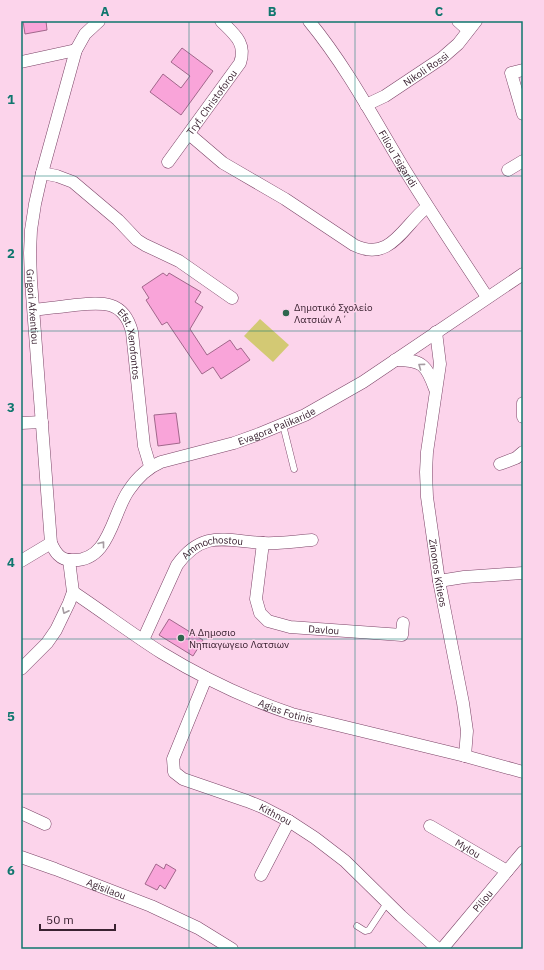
<svg xmlns="http://www.w3.org/2000/svg" width="544" height="970" font-family="'IBM Plex Sans',sans-serif">
  <style>
    .green { fill: #d3c974 }
    .building { fill: #f9a4d9; stroke: #a1678b }
    .lines { fill: none; stroke-linecap: round; stroke-linejoin: round }
    .service-casing { stroke: #7b4467; stroke-width: 7 }
    .minor-casing { stroke: #7b4467; stroke-width: 13 }
    .service { stroke: #fff; stroke-width: 6 }
    .minor { stroke: #fff; stroke-width: 12 }
    .oneway { stroke: #a69ca2 }
    .grid { fill: none; stroke: #0f766e; stroke-width: 1; stroke-opacity: 0.55 }
    .poi-dot { fill: #2f664e; stroke: #fcd4eb; stroke-width: 1.5 }
    .labels { text-anchor: middle; dominant-baseline: central; stroke-width: 3; stroke-linejoin: round; paint-order: stroke }
    .street-label { font-size: 10px; fill: #3a2231; stroke: #fcd4eb }
    .poi-label { font-size: 10px; fill: #3a2231; stroke: #fcd4eb; text-anchor: start }
    .neatline { fill: none; stroke: #0f766e; stroke-width: 1.5 }
    .grid-label { font-size: 13px; text-anchor: middle; font-weight: bold; fill: #0f766e }
  </style>
  <rect width="100%" height="100%" fill="#fcd4eb"/>
  <polygon class="green" points="260,319 289,345 273,362 244,336"/>
  <g class="building">
    <polygon points="23,21 46,21 47,30 25,34"/>
    <polygon points="182,48 213,71 181,115 150,92 163,74 181,88 190,76 171,62"/>
    <polygon points="163,273 167,276 169,273 201,292 195,302 203,307 190,329 207,355 230,340 237,350 241,348 250,360 221,379 213,367 202,374 167,322 162,325 146,300 149,298 142,287"/>
    <polygon points="176,413 180,443 158,446 154,415"/>
    <polygon points="169,619 203,640 193,656 159,635"/>
    <polygon points="156,864 164,869 166,864 176,870 165,889 160,885 157,890 145,884"/>
  </g>
  <g class="lines">
    <g class="service-casing">
      <g id="service">
        <polyline points="283,425 294,469"/>
        <polyline points="357,926 365,931 369,930 387,903"/>
      </g>
    </g>
    <g class="minor-casing">
      <g id="minor">
        <path id="s1" d="M99 21 85 34 76 50 42 173 35 204 31 230 30 253 31 281 51 543C55 552 60 560 71 560 110 563 112 513 129 490 137 478 147 468 161 462L234 443 259 434 305 415 363 382 523 274"/>
        <path id="s2" d="M309 21C346 66 373 117 403 167 430 211 459 254 487 297"/>
        <polyline points="458,21 468,30"/>
        <polyline points="21,62 76,50"/>
        <polyline points="523,70 511,73 523,114"/>
        <path id="s3" d="M366 105 385 96 442 58 458 44 476 21"/>
        <path d="M189 134 223 163 285 199 354 245C390 263 403 226 427 207"/>
        <path id="s4" d="M168 162 240 63C247 43 234 34 221 21"/>
        <polyline points="508,170 523,161"/>
        <polyline points="42,173 57,176 73,182 118,220 137,240 145,245 179,261 232,298"/>
        <path id="s5" d="M34 310C47 308 61 307 75 305 102 302 124 300 132 332L144 446 150 466"/>
        <path id="s6" d="M436 332 440 364 427 452 426 472 427 497 439 581 463 703 467 731 465 756"/>
        <path d="M395 360C422 360 426 364 435 389"/>
        <polyline points="523,403 523,417"/>
        <polyline points="21,423 42,422"/>
        <polyline points="500,464 516,458 523,452"/>
        <path id="s7" d="M263 543 256 599 260 613 268 621 290 627 402 635 403 623"/>
        <polyline points="21,561 51,543"/>
        <polyline points="439,581 464,577 523,573"/>
        <path id="s8" d="M73 592C103 612 132 634 162 653 203 678 247 699 292 714L465 756 523 772"/>
        <path id="s9" d="M143 640 177 565C203 529 226 541 263 543 279 544 296 541 312 540"/>
        <polyline points="21,669 47,643 56,630 69,603 73,592 69,560"/>
        <path id="s10" d="M206 678 173 759 174 772 183 779 247 801 262 807 289 821 315 838 345 861 401 916 438 949"/>
        <polyline points="21,813 45,824"/>
        <path id="s11" d="M430 826 507 871"/>
        <path id="s12" d="M21 857 55 869 151 906 198 928 232 949"/>
        <polyline points="261,875 289,821"/>
        <path id="s13" d="M442 949 523 852"/>
      </g>
    </g>
    <use href="#service" class="service"/>
    <use href="#minor" class="minor"/>
  </g>
  <defs><path id="oneway-chevron" d="M-2-3.5L2.5 0L-2 3.5" fill="none" stroke-width="1.6" stroke-linecap="round" stroke-linejoin="round"/></defs>
  <g class="oneway">
    <use href="#oneway-chevron" transform="translate(421 366) rotate(-144)"/>
    <use href="#oneway-chevron" transform="translate(102 544) rotate(-52)"/>
    <use href="#oneway-chevron" transform="translate(65 611) rotate(116)"/>
  </g>
  <path class="grid" d="M189 21V949M355 21V949M21 176H523M21 331H523M21 485H523M21 639H523M21 794H523"/>
  <g class="poi-dot">
    <circle cx="286" cy="313" r="4"/>
    <circle cx="181" cy="638" r="4"/>
  </g>
  <g class="labels">
    <g class="street-label">
      <text stroke="none"><textPath href="#s3" startOffset="70">Nikoli Rossi</textPath></text>
      <text stroke="none"><textPath href="#s4" startOffset="74">Tryf. Christoforou</textPath></text>
      <text stroke="none"><textPath href="#s2" startOffset="164">Filiou Tsigaridi</textPath></text>
      <text stroke="none"><textPath href="#s1" startOffset="300">Grigori Afxentiou</textPath></text>
      <text stroke="none"><textPath href="#s5" startOffset="124">Efst. Xenofontos</textPath></text>
      <text stroke="none"><textPath href="#s1" startOffset="827">Evagora Palikaride</textPath></text>
      <text stroke="none"><textPath href="#s9" startOffset="125">Ammochostou</textPath></text>
      <text stroke="none"><textPath href="#s6" startOffset="243">Zinonos Kitieos</textPath></text>
      <text stroke="none"><textPath href="#s7" startOffset="139">Davlou</textPath></text>
      <text stroke="none"><textPath href="#s8" startOffset="245">Agias Fotinis</textPath></text>
      <text stroke="none"><textPath href="#s10" startOffset="211">Kithnou</textPath></text>
      <text stroke="none"><textPath href="#s11" startOffset="44">Mylou</textPath></text>
      <text stroke="none"><textPath href="#s12" startOffset="91">Agisilaou</textPath></text>
      <text stroke="none"><textPath href="#s13" startOffset="63">Piliou</textPath></text>
    </g>
    <g class="poi-label">
      <text x="294" y="307">Δημοτικό Σχολείο<tspan x="294" dy="12">Λατσιών Α΄</tspan></text>
      <text x="189" y="632">Α Δημοσιο<tspan x="189" dy="12">Νηπιαγωγειο Λατσιων</tspan></text>
    </g>
  </g>
  <rect width="544" height="970" fill="none" stroke="#fcd4eb" stroke-width="44"/>
  <path d="M40 924v6h75v-6" fill="none" stroke="#3a2231" stroke-width="2"/>
  <text x="46" y="924" font-size="12" fill="#3a2231" stroke="#fcd4eb" stroke-width="3" paint-order="stroke">50 m</text>
  <rect x="22" y="22" width="500" height="926" class="neatline"/>
  <g class="grid-label">
    <text x="105" y="16">A</text>
    <text x="272" y="16">B</text>
    <text x="439" y="16">C</text>
    <text x="11" y="104">1</text>
    <text x="11" y="258">2</text>
    <text x="11" y="412">3</text>
    <text x="11" y="567">4</text>
    <text x="11" y="721">5</text>
    <text x="11" y="875">6</text>
  </g>
</svg>
